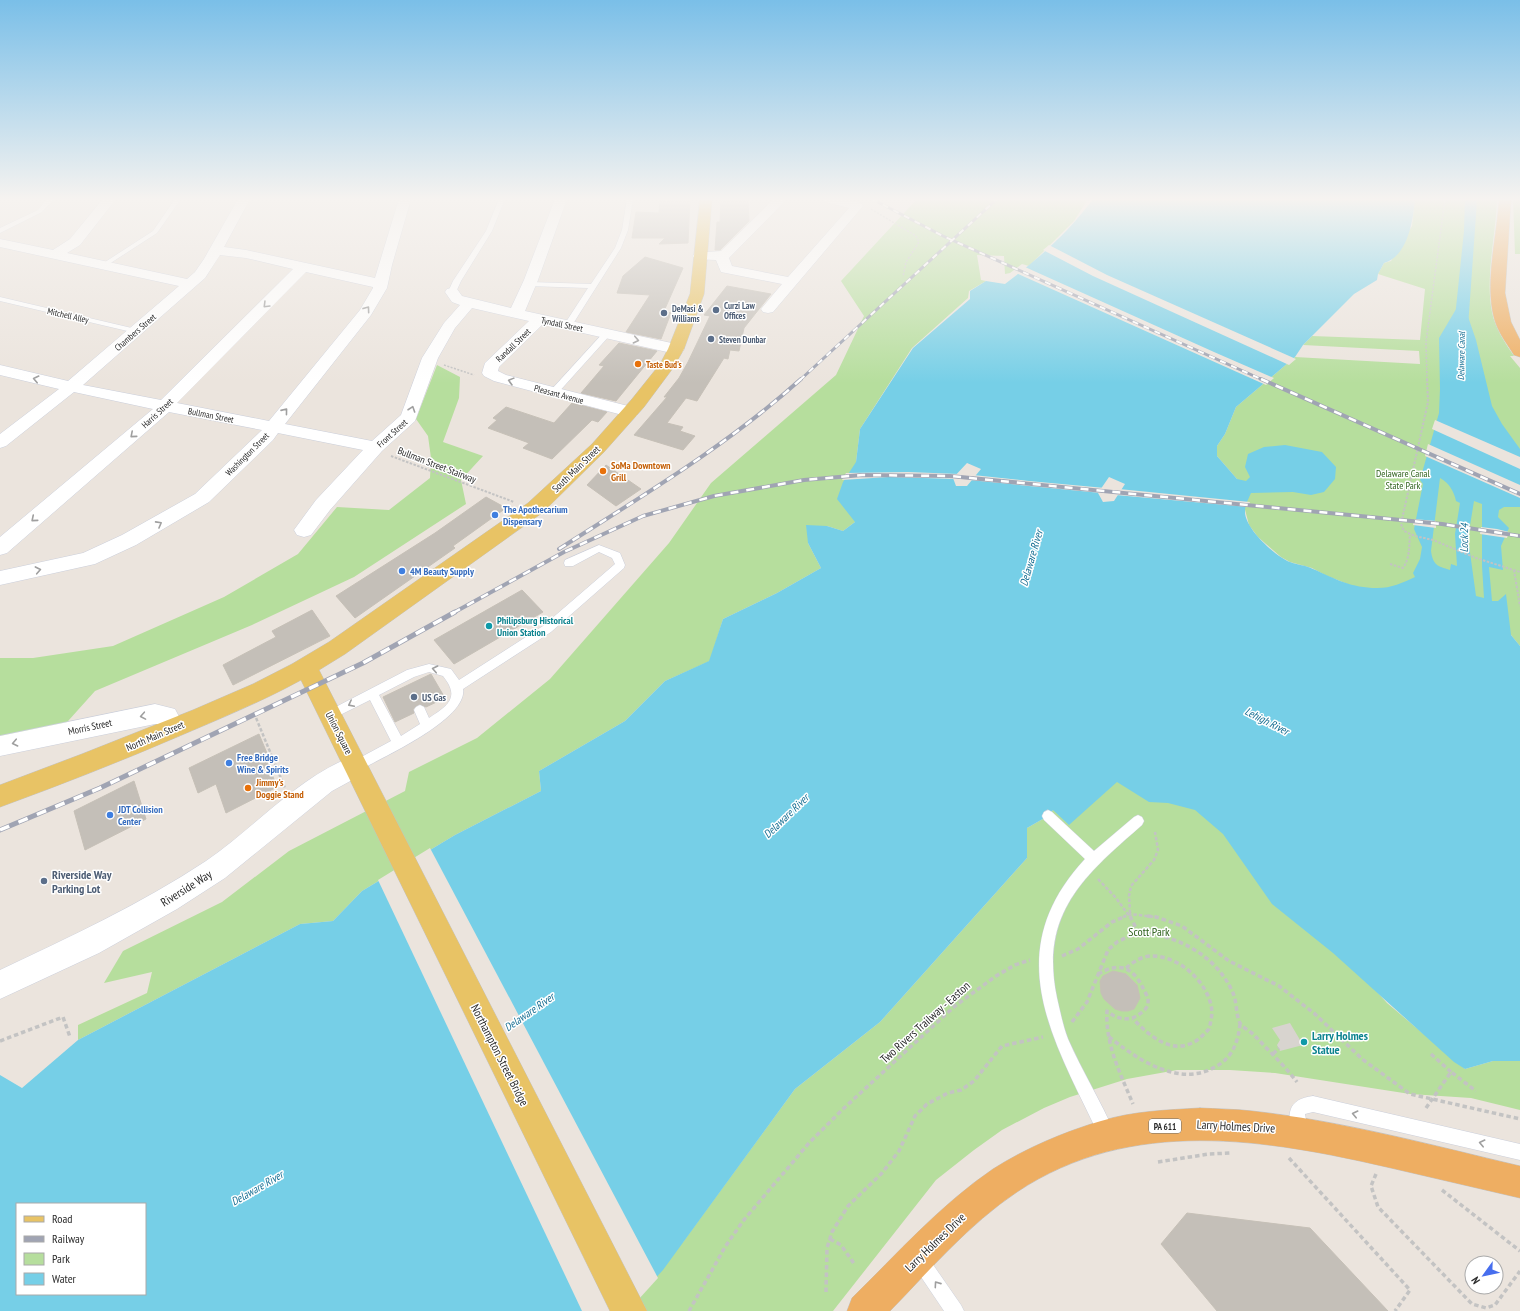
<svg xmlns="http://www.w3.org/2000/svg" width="1520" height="1311" font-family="'PT Sans Narrow',sans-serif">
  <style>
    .green { fill: #b6de9d }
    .plaza { fill: #d8d4cf }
    .water { fill: #76cfe7; fill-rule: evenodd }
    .pier { fill: #ebe4dd }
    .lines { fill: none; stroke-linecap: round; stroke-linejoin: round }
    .canal { fill: #76cfe7; fill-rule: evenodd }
    .building { fill: #c4bfb8; stroke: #c6c0b7 }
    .service-casing { stroke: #cbcfdb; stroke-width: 1 }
    .minor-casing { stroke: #cbcfdb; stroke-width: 1 }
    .tertiary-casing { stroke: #cbcfdb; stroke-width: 1 }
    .primary-casing { stroke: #c3c3c3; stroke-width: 1 }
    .trunk-casing { stroke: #c3c3c3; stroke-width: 1 }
    .path-far3 { stroke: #c3c3c3; stroke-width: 1.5; stroke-dasharray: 2 1.5; stroke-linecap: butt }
    .path-far2 { stroke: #c3c3c3; stroke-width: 2; stroke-dasharray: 2.5 1.5; stroke-linecap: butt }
    .path-far1 { stroke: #c3c3c3; stroke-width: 2.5; stroke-dasharray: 3.5 2; stroke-linecap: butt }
    .path { stroke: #c3c3c3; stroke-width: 3.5; stroke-dasharray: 4.5 3; stroke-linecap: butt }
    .service { fill: #fff; fill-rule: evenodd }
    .minor { fill: #fff; fill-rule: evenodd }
    .tertiary { fill: #fff; fill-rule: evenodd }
    .primary { fill: #e8c365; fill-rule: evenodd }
    .trunk { fill: #eeae62; fill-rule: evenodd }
    .rail-far2-casing { stroke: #a0a4b3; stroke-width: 3 }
    .rail-far1-casing { stroke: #a0a4b3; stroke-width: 4 }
    .rail-casing { stroke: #a0a4b3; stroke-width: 5 }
    .rail-far2 { stroke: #fff; stroke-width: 2; stroke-dasharray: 6; stroke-linecap: butt }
    .rail-far1 { stroke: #fff; stroke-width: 2.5; stroke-dasharray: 8; stroke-linecap: butt }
    .rail { stroke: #fff; stroke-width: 3.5; stroke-dasharray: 10; stroke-linecap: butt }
    .oneway { stroke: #9f9f9f }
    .service-dot { fill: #5c6f8a; stroke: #fff; stroke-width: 1.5 }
    .food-dot { fill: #e8710a; stroke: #fff; stroke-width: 1.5 }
    .shop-dot { fill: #3f7fe0; stroke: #fff; stroke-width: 1.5 }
    .culture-dot { fill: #0f9aa8; stroke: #fff; stroke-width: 1.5 }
    .labels { text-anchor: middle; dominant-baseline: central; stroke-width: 3; stroke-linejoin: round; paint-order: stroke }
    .far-service-label { font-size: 9px; font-weight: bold; fill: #4e5e75; stroke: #fff; text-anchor: start }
    .far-street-label { font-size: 9px; fill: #2a2a2a; stroke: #fff }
    .far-water-label { font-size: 9px; font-style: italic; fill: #166e92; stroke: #fff }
    .far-food-label { font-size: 9px; font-weight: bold; fill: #c56008; stroke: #fff; text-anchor: start }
    .shield { fill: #fff; stroke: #6a6a6a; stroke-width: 1 }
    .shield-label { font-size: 9px; font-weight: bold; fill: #2a2a2a }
    .street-label { font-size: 10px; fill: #2a2a2a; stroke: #fff }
    .food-label { font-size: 10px; font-weight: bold; fill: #c56008; stroke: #fff; text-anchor: start }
    .park-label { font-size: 10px; fill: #30631e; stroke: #fff }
    .shop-label { font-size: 10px; font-weight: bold; fill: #366cbe; stroke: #fff; text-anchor: start }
    .culture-label { font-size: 10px; font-weight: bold; fill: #0d838f; stroke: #fff; text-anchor: start }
    .service-label { font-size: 10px; font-weight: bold; fill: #4e5e75; stroke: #fff; text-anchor: start }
    .water-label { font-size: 11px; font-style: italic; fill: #166e92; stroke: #fff }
    .near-service-label { font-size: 12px; font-weight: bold; fill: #4e5e75; stroke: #fff; text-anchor: start }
    .near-street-label { font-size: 12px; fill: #2a2a2a; stroke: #fff }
    .near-park-label { font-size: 12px; fill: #30631e; stroke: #fff }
    .near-culture-label { font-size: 12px; font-weight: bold; fill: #0d838f; stroke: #fff; text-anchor: start }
  </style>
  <rect width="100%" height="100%" fill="#ebe4dd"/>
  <g class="green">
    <polygon points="917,199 1088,199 1074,221 1029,266 1022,264 1010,273 1005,274 1004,256 977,255 981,280 986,281 969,291 968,298 912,348 860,429 856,462 855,522 843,531 827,526 808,543 821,568 777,593 723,619 710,661 665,681 625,721 539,771 541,791 455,835 362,891 333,921 300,924 78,1040 78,1025 147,993 152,972 104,983 123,951 222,902 289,851 405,791 409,772 477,738 550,679 669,543 711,483 836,375 864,316 841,281"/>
    <path d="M1415 199H1497C1496 234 1485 279 1492 312 1495 328 1505 343 1514 356H1510L1520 368V646L1511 635 1350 585 1325 575 1312 568 1290 562 1281 557 1258 537 1249 525 1237 479 1217 456V446L1225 434 1236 407 1295 357 1420 364 1419 351 1303 345 1312 336 1420 340 1425 289 1378 274 1384 263 1391 261 1412 226Z"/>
    <polygon points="1513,199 1520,199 1520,254 1515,254"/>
    <polygon points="437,365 460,377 459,398 443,442 483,456 461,480 466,504 354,577 252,625 95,691 60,730 0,743 0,658 33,658 113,646 224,597 298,554 337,507 389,510 430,478 431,458 428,436 416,419"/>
    <polygon points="1095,757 1150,758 1313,921 1387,1003 1465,1069 1493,1061 1520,1061 1520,1110 1471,1098 1410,1094 1275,1073 1230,1070 1177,1070 1127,1079 1070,1097 1044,1108 1002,1130 974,1150 936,1180 833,1311 588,1311 683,1242 795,1089 880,1022 1027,858 1027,828 1048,816"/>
  </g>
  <polygon class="plaza" points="1290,1023 1303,1045 1280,1051 1277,1045 1280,1040 1272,1028"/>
  <path class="water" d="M1093 199H1415C1413 221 1408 256 1384 263L1378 274 1377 280 1354 294 1303 345 1295 357 1236 407 1225 434 1217 446V456L1237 479 1246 481 1250 477 1245 467 1248 454 1264 447 1285 445 1322 452 1336 467 1335 479 1324 492 1311 495 1293 492 1251 493C1249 498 1245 505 1245 511 1244 528 1275 556 1290 562 1297 565 1306 565 1313 569 1336 579 1351 588 1377 588 1392 588 1402 583 1415 577L1413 573 1420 559 1422 547 1414 529 1423 484 1420 480 1439 413 1440 389 1439 338 1462 299 1476 340 1492 406 1502 424 1520 449V507H1504L1499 510 1498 517 1509 528 1501 546 1503 570 1489 567 1492 601H1498L1506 594 1511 635 1520 646V1061H1493L1465 1069 1454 1062 1333 953 1272 904 1223 834 1195 810 1168 803 1149 802 1117 782 1069 825 1053 810 1048 816 1027 828V858L880 1022 795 1089 663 1270 625 1311H0V1075L22 1088 78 1040 300 924 333 921 362 891 455 835 541 791 539 771 625 721 665 681 709 661 723 619 777 593 821 568 808 543 806 525 827 526 843 531 855 522 837 499 843 482 856 462 860 429 913 348 970 299V291L986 281 1005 284C1037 260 1069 232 1093 199ZM967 463 981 469 967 486H956L953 478ZM1109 477 1125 484 1114 501 1103 502 1098 493ZM1440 478C1449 483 1454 491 1456 501L1460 503 1455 534 1457 566 1451 564 1450 570C1437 566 1433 565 1431 551ZM1474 501 1482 504V566L1484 598 1476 596 1468 538ZM17 1204H145V1294H17Z"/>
  <g class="pier">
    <polygon points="1049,245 1107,275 1296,359 1289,365 1093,276 1043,250"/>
    <polygon points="1025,267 1214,352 1274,378 1266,385 1016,273"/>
    <polygon points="1435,420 1520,457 1520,469 1432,429"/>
    <polygon points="1428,444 1520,485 1520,498 1425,456"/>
    <polygon points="908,472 959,474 956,479 889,477 842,480 846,473"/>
    <polygon points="973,475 1029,481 1105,488 1101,493 969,480"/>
    <polygon points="1119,489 1250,502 1248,507 1116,495"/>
    <polygon points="1414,519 1436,521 1436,528 1413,525"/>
    <polygon points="1481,527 1497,529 1509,532 1507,538 1480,534"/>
    <polygon points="430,848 658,1278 628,1311 582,1311 378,880"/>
  </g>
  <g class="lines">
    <polygon class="canal" points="1465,199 1477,199 1476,215 1468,327 1466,330 1461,331 1456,330 1454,327 1464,231"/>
  </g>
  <g class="building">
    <polygon points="673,199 690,199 688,243 659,244 665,238 632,238 636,212 659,213 660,201 673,201"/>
    <polygon points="721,199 748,199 749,221 720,250 715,250 717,222 720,222"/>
    <polygon points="645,257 683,268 664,311 671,313 661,339 626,332 650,295 617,293 623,276"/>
    <polygon points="727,286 771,294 744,328 739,351 730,350 728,359 724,358 697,401 686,398 667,423 683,427 680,431 695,436 683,450 634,435 667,397 664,397 679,378 688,362 710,316 704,315"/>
    <polygon points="619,343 657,351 616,401 581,393 604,366 599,365"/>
    <polygon points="572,403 607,412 598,422 592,420 552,459 523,448 529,443 488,428 497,420 493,418 506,407 554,423"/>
    <polygon points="606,465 641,489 616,506 587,485"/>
    <polygon points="486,497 506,508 453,546 455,548 355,618 336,596 435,533"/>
    <polygon points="522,590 543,612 454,664 434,640"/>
    <polygon points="312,610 330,636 233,685 223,665 276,637 272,631"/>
    <polygon points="431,674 445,698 426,707 419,704 413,709 414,713 395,722 383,697"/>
    <polygon points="259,734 269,758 266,759 277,787 226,813 216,784 198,793 189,768"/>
    <polygon points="134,781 146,819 85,850 74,811"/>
    <polygon points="1113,971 1126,974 1137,985 1140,998 1134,1009 1128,1011 1122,1011 1115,1009 1104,999 1101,993 1100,981 1103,976"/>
    <polygon points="1187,1213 1310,1228 1388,1311 1217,1311 1161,1244"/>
  </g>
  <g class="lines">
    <g class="service-casing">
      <g id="service">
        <polygon points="47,199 54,199 42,212 0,233 0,228 38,210"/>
        <polygon points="175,199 181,199 157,233 106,266 102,266 102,264 153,231"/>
        <polygon points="499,199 505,199 492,231 461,281 456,292 452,294 449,294 448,292 453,281 486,231"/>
        <polygon points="627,199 633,199 628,230 621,248 571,327 565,327 564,325 588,288 530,286 526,284 530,282 591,284 615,248 622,230"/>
        <polygon points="0,297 136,329 140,331 136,333 0,301"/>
        <polygon points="604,332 607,332 611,334 557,394 551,394 550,392 551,390"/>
        <path d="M599 545 620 553 625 565 624 568 551 632 463 689C468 719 383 757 360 770L356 771 352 770 350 766 352 762 391 741 370 700 330 720 326 718 324 715 326 712 407 670 429 664 451 669 459 680 543 626 615 564 612 558 599 552 573 566H565L564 563 565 560ZM429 672 443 676C460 697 449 705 429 718L424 707 420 705 416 707 414 710 420 724 401 736 379 695 414 677Z"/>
        <path d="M1048 810 1052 812 1094 851 1134 817 1138 815 1142 817 1144 821 1142 825C1085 875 1039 913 1057 998 1060 1011 1063 1026 1068 1039 1082 1071 1101 1101 1115 1134L1113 1140 1107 1142 1101 1140C1056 1043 996 955 1085 859L1044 820 1042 816 1044 812Z"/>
        <path d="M1313 1096 1520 1144V1160L1313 1112 1305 1114 1308 1131 1306 1137 1300 1139 1294 1137C1286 1115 1287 1099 1313 1096Z"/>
        <polygon points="919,1250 925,1253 961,1305 964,1311 944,1311 913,1265 910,1259 913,1253"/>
      </g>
    </g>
    <g class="minor-casing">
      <g id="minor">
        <path d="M103 199H116L80 245 67 253 187 279 195 272 204 259 238 199H250L224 247 246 250 375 278 399 199H411L392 265 387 288 371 315 285 424 372 441 401 415 422 358 444 323 460 305 452 302 445 292 447 289 452 288 457 289 462 296 511 308 524 280 555 199H567L538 280 525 311 676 344 682 346 684 349 682 352 676 354 543 324 499 367 498 371 506 375 636 408 638 412 636 416 630 417 494 381 484 376 482 373 485 363 529 321 472 308 455 328 438 358 415 421 382 451 330 510 311 535 304 537 297 535 294 530 316 500 363 450 278 433 273 440 209 502 136 545 95 564 0 585V571L83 553 122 535 195 494 262 430 169 412 7 553 0 555V537L153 409 74 392 6 446 0 448V434L59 389 0 375V365L68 381 179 286 0 247V239L53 250 70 239ZM220 255 246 258 293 269 161 400 83 385 205 278ZM306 272 373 287V288L360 310 269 421 177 403Z"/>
        <polygon points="774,199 787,199 729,258 732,266 788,277 849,208 825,202 823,199 845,199 861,203 863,206 773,312 768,313 763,312 761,309 782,284 721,272 716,260 695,259 693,256 695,253 721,251"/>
        <path d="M356 755 365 759 368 766 365 773 332 791 225 878 177 909 99 953 0 999V970C70 937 141 904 206 861 256 827 297 777 356 755Z"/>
      </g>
    </g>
    <g class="tertiary-casing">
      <polygon id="tertiary" points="155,704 175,709 185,728 181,735 173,738 165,735 159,724 155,724 0,756 0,736"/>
    </g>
    <g class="primary-casing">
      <path id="primary" d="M700 199H712L704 294 684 349 673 368 644 407 604 452 542 513 345 654 319 670 647 1311H610L301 680C261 702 219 719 177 737 119 762 60 785 0 807V785L82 754 193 710 253 684 292 664 329 642 528 503 592 444 632 399 660 364 668 349 690 294Z"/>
    </g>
    <g class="trunk-casing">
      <g id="trunk">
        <path d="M1499 199H1511L1505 293 1511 322 1520 340V357L1514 355C1508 345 1500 335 1496 324 1483 287 1497 238 1499 199Z"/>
        <path d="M1200 1108C1217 1109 1235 1109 1252 1111 1343 1121 1431 1145 1520 1166V1198C1477 1188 1434 1178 1391 1168 1266 1139 1131 1116 1017 1192 969 1224 930 1270 890 1311H847L852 1298C897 1254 940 1205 993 1169 1026 1148 1064 1132 1101 1121 1133 1111 1167 1110 1200 1108Z"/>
      </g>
    </g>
    <g class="path-far3">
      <polyline points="871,209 916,236 919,242 906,262 903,277"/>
      <polyline points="444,365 474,375"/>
      <polyline points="1427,380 1426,342 1445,199"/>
    </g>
    <g class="path-far2">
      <polyline points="1427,379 1428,402 1401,524 1404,531 1415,536 1433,540 1476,558 1520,572"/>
      <polyline points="391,456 514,502"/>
      <path d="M1390 564 1403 568C1410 558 1409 546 1410 534"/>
      <polyline points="1514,570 1520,606"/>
    </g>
    <g class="path-far1">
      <polyline points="254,713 285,788"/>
      <polyline points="1098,879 1116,898 1130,917"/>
      <polyline points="1130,913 1129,896 1131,886 1154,860 1158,850 1155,832"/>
      <polyline points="1123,917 1130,914 1155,917"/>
    </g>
    <g class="path">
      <path d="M1130 916 1138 932C1178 935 1217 956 1233 993 1237 1002 1236 1016 1240 1023 1242 1027 1250 1031 1254 1035 1268 1050 1284 1065 1297 1082"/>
      <polyline points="1147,916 1156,917 1182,926 1229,961 1279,986 1315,1014 1362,1059 1410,1094 1520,1119"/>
      <polyline points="1062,956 1078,949 1112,922 1126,916"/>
      <path d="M1126 968C1133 962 1141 957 1150 956 1177 955 1205 979 1211 1005 1213 1013 1211 1021 1209 1029 1204 1034 1199 1040 1192 1043 1169 1054 1148 1034 1133 1019"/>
      <path d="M1098 974C1117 963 1131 965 1142 986 1144 991 1149 997 1148 1003 1148 1007 1144 1011 1141 1013 1130 1022 1118 1020 1107 1011 1105 1044 1121 1075 1133 1104"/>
      <polyline points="1072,1022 1087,1002 1108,950 1117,942 1138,932"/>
      <path d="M1109 1037C1137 1059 1179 1088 1215 1067 1232 1058 1238 1043 1240 1024"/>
      <polyline points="0,1041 63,1017 70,1037"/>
      <polyline points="1273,1054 1279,1048"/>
      <polyline points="1431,1054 1451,1072"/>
      <polyline points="1426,1108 1451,1072 1476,1091"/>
      <polyline points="1289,1158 1410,1290 1395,1311"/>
      <polyline points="1158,1162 1209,1154 1231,1153"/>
      <polyline points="1376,1174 1371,1186 1378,1207 1472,1304 1486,1308 1495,1305 1520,1271"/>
      <polyline points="1442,1190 1520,1251"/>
      <polyline points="830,1239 841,1245 855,1265"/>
      <polyline points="826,1292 827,1248 832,1232 848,1206 882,1173 899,1151 915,1116 927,1104 948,1093 961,1090 974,1081 1002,1046 1043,1037"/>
      <polyline points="689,1311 725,1247 743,1221 809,1143 843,1109 955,1006 996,976 1015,965 1030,960"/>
    </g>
    <use href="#service" class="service"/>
    <use href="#minor" class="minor"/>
    <use href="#tertiary" class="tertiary"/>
    <use href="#primary" class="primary"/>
    <use href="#trunk" class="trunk"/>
    <g class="rail-far2-casing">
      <g id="rail-far2">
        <polyline points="872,199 943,236 1263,380"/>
        <polyline points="800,380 997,199"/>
      </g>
    </g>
    <g class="rail-far1-casing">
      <g id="rail-far1">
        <polyline points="1261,379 1520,494"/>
        <path d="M559 549C642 496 728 445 801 379"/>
        <polyline points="453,613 564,552 643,516 714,496 804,480 862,475 950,476 1442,524 1520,536"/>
      </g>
    </g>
    <g class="rail-casing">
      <polyline id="rail" points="0,830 100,788 363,663 455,612"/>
    </g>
    <use href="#rail-far2" class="rail-far2"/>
    <use href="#rail-far1" class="rail-far1"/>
    <use href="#rail" class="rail"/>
  </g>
  <defs><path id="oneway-chevron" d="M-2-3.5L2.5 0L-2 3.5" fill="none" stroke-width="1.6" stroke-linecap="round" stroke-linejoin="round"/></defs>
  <g class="oneway">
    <use href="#oneway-chevron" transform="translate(266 305) rotate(135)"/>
    <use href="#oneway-chevron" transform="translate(367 309) rotate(-54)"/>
    <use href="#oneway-chevron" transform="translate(636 340) rotate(12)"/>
    <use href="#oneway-chevron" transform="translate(36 379) rotate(-167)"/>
    <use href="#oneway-chevron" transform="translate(511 381) rotate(-165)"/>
    <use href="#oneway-chevron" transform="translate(412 409) rotate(-71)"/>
    <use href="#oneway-chevron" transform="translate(285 411) rotate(-51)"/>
    <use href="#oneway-chevron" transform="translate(133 435) rotate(139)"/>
    <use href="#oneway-chevron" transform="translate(34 519) rotate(140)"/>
    <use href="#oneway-chevron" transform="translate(159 524) rotate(-29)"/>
    <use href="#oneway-chevron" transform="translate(38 570) rotate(-11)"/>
    <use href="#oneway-chevron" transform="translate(435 669) rotate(-168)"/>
    <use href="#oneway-chevron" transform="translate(351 704) rotate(153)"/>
    <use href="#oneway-chevron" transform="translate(143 716) rotate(170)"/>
    <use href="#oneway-chevron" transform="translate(15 743) rotate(168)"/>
    <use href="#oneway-chevron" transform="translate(1355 1114) rotate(-167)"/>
    <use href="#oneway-chevron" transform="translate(1482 1143) rotate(-167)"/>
    <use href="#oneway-chevron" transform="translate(937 1284) rotate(-125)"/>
  </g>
  <linearGradient id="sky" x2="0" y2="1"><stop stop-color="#7abfe8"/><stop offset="0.52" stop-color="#f6f3f0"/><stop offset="1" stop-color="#f6f3f0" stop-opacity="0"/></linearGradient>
  <rect width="1520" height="383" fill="url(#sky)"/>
  <g class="service-dot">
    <circle cx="716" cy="310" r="4"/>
    <circle cx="664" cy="313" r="4"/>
    <circle cx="711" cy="339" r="4"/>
    <circle cx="414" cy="697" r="4"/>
    <circle cx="44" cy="881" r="4"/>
  </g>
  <g class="food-dot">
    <circle cx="638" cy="364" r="4"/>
    <circle cx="603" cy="471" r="4"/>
    <circle cx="248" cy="788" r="4"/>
  </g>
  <g class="shop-dot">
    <circle cx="495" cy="515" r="4"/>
    <circle cx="402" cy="571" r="4"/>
    <circle cx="229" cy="763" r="4"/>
    <circle cx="110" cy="815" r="4"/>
  </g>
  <g class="culture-dot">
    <circle cx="489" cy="626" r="4"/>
    <circle cx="1304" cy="1042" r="4"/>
  </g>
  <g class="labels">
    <g class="far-service-label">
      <text x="724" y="305">Curzi Law<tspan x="724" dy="10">Offices</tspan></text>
      <text x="672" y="308">DeMasi &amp;<tspan x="672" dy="10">Williams</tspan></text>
      <text x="719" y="339">Steven Dunbar</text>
    </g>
    <g class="far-street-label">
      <text transform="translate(68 315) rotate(13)">Mitchell Alley</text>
      <text transform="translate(562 324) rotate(12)">Tyndall Street</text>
      <text transform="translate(135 332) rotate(-41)">Chambers Street</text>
      <text transform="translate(513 345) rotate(-44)">Randall Street</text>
      <text transform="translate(559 394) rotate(15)">Pleasant Avenue</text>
      <text transform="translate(157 413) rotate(-43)">Harris Street</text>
      <text transform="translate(211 415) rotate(11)">Bullman Street</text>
      <text transform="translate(392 433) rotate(-42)">Front Street</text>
      <text transform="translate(247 454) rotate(-45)">Washington Street</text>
    </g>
    <g class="far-water-label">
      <text transform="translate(1461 356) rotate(-89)">Delaware Canal</text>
    </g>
    <g class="far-food-label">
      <text x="646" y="364">Taste Bud's</text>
    </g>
    <rect class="shield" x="1149" y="1119" width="32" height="14" rx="3"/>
    <g class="shield-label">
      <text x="1165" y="1126">PA 611</text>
    </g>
    <g class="street-label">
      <text transform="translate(437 465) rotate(21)">Bullman Street Stairway</text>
      <text transform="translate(576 469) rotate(-44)">South Main Street</text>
      <text transform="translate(90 727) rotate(-12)">Morris Street</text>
      <text transform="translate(339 733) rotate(63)">Union Square</text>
      <text transform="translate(155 736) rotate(-23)">North Main Street</text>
    </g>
    <g class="food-label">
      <text x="611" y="465">SoMa Downtown<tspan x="611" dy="12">Grill</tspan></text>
      <text x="256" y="782">Jimmy's<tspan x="256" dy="12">Doggie Stand</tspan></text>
    </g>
    <g class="park-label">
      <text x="1403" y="473">Delaware Canal<tspan x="1403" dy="12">State Park</tspan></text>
    </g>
    <g class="shop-label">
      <text x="503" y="509">The Apothecarium<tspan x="503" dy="12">Dispensary</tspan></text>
      <text x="410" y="571">4M Beauty Supply</text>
      <text x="237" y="757">Free Bridge<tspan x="237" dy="12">Wine &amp; Spirits</tspan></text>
      <text x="118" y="809">JDT Collision<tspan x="118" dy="12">Center</tspan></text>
    </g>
    <g class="culture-label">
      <text x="497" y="620">Philipsburg Historical<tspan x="497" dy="12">Union Station</tspan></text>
    </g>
    <g class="service-label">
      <text x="422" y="697">US Gas</text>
    </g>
    <g class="water-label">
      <text transform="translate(1464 538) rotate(-89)">Lock 24</text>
      <text transform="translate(1031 558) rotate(-74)">Delaware River</text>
      <text transform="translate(1267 721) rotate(27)">Lehigh River</text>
      <text transform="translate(786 816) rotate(-44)">Delaware River</text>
      <text transform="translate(529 1012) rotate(-35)">Delaware River</text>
      <text transform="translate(257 1188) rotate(-30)">Delaware River</text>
    </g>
    <g class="near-service-label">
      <text x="52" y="874">Riverside Way<tspan x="52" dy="14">Parking Lot</tspan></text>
    </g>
    <g class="near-street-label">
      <text transform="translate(186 888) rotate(-32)">Riverside Way</text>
      <text transform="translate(925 1022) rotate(-42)">Two Rivers Trailway - Easton</text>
      <text transform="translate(500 1055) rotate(63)">Northampton Street Bridge</text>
      <text transform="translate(1236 1126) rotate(3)">Larry Holmes Drive</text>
      <text transform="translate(935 1242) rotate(-44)">Larry Holmes Drive</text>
    </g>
    <g class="near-park-label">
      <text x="1149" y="931">Scott Park</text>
    </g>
    <g class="near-culture-label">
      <text x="1312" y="1035">Larry Holmes<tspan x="1312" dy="14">Statue</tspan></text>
    </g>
  </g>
  <rect x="16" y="1203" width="130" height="92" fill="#ffffff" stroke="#aaaaaa"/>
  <rect x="24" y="1216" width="20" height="6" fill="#e8c365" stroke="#aaaaaa"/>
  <text x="52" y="1223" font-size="12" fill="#2a2a2a">Road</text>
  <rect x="24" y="1236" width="20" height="6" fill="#a0a4b3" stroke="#aaaaaa"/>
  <text x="52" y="1243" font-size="12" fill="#2a2a2a">Railway</text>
  <rect x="24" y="1253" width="20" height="12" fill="#b6de9d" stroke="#aaaaaa"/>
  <text x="52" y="1263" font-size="12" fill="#2a2a2a">Park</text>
  <rect x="24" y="1273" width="20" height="12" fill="#76cfe7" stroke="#aaaaaa"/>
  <text x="52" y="1283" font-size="12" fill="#2a2a2a">Water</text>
  <g transform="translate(1484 1275) rotate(237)"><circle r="19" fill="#ffffff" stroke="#aaaaaa"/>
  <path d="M0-3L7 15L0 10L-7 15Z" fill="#476eee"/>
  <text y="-6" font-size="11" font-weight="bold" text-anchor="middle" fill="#2a2a2a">N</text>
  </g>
</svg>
